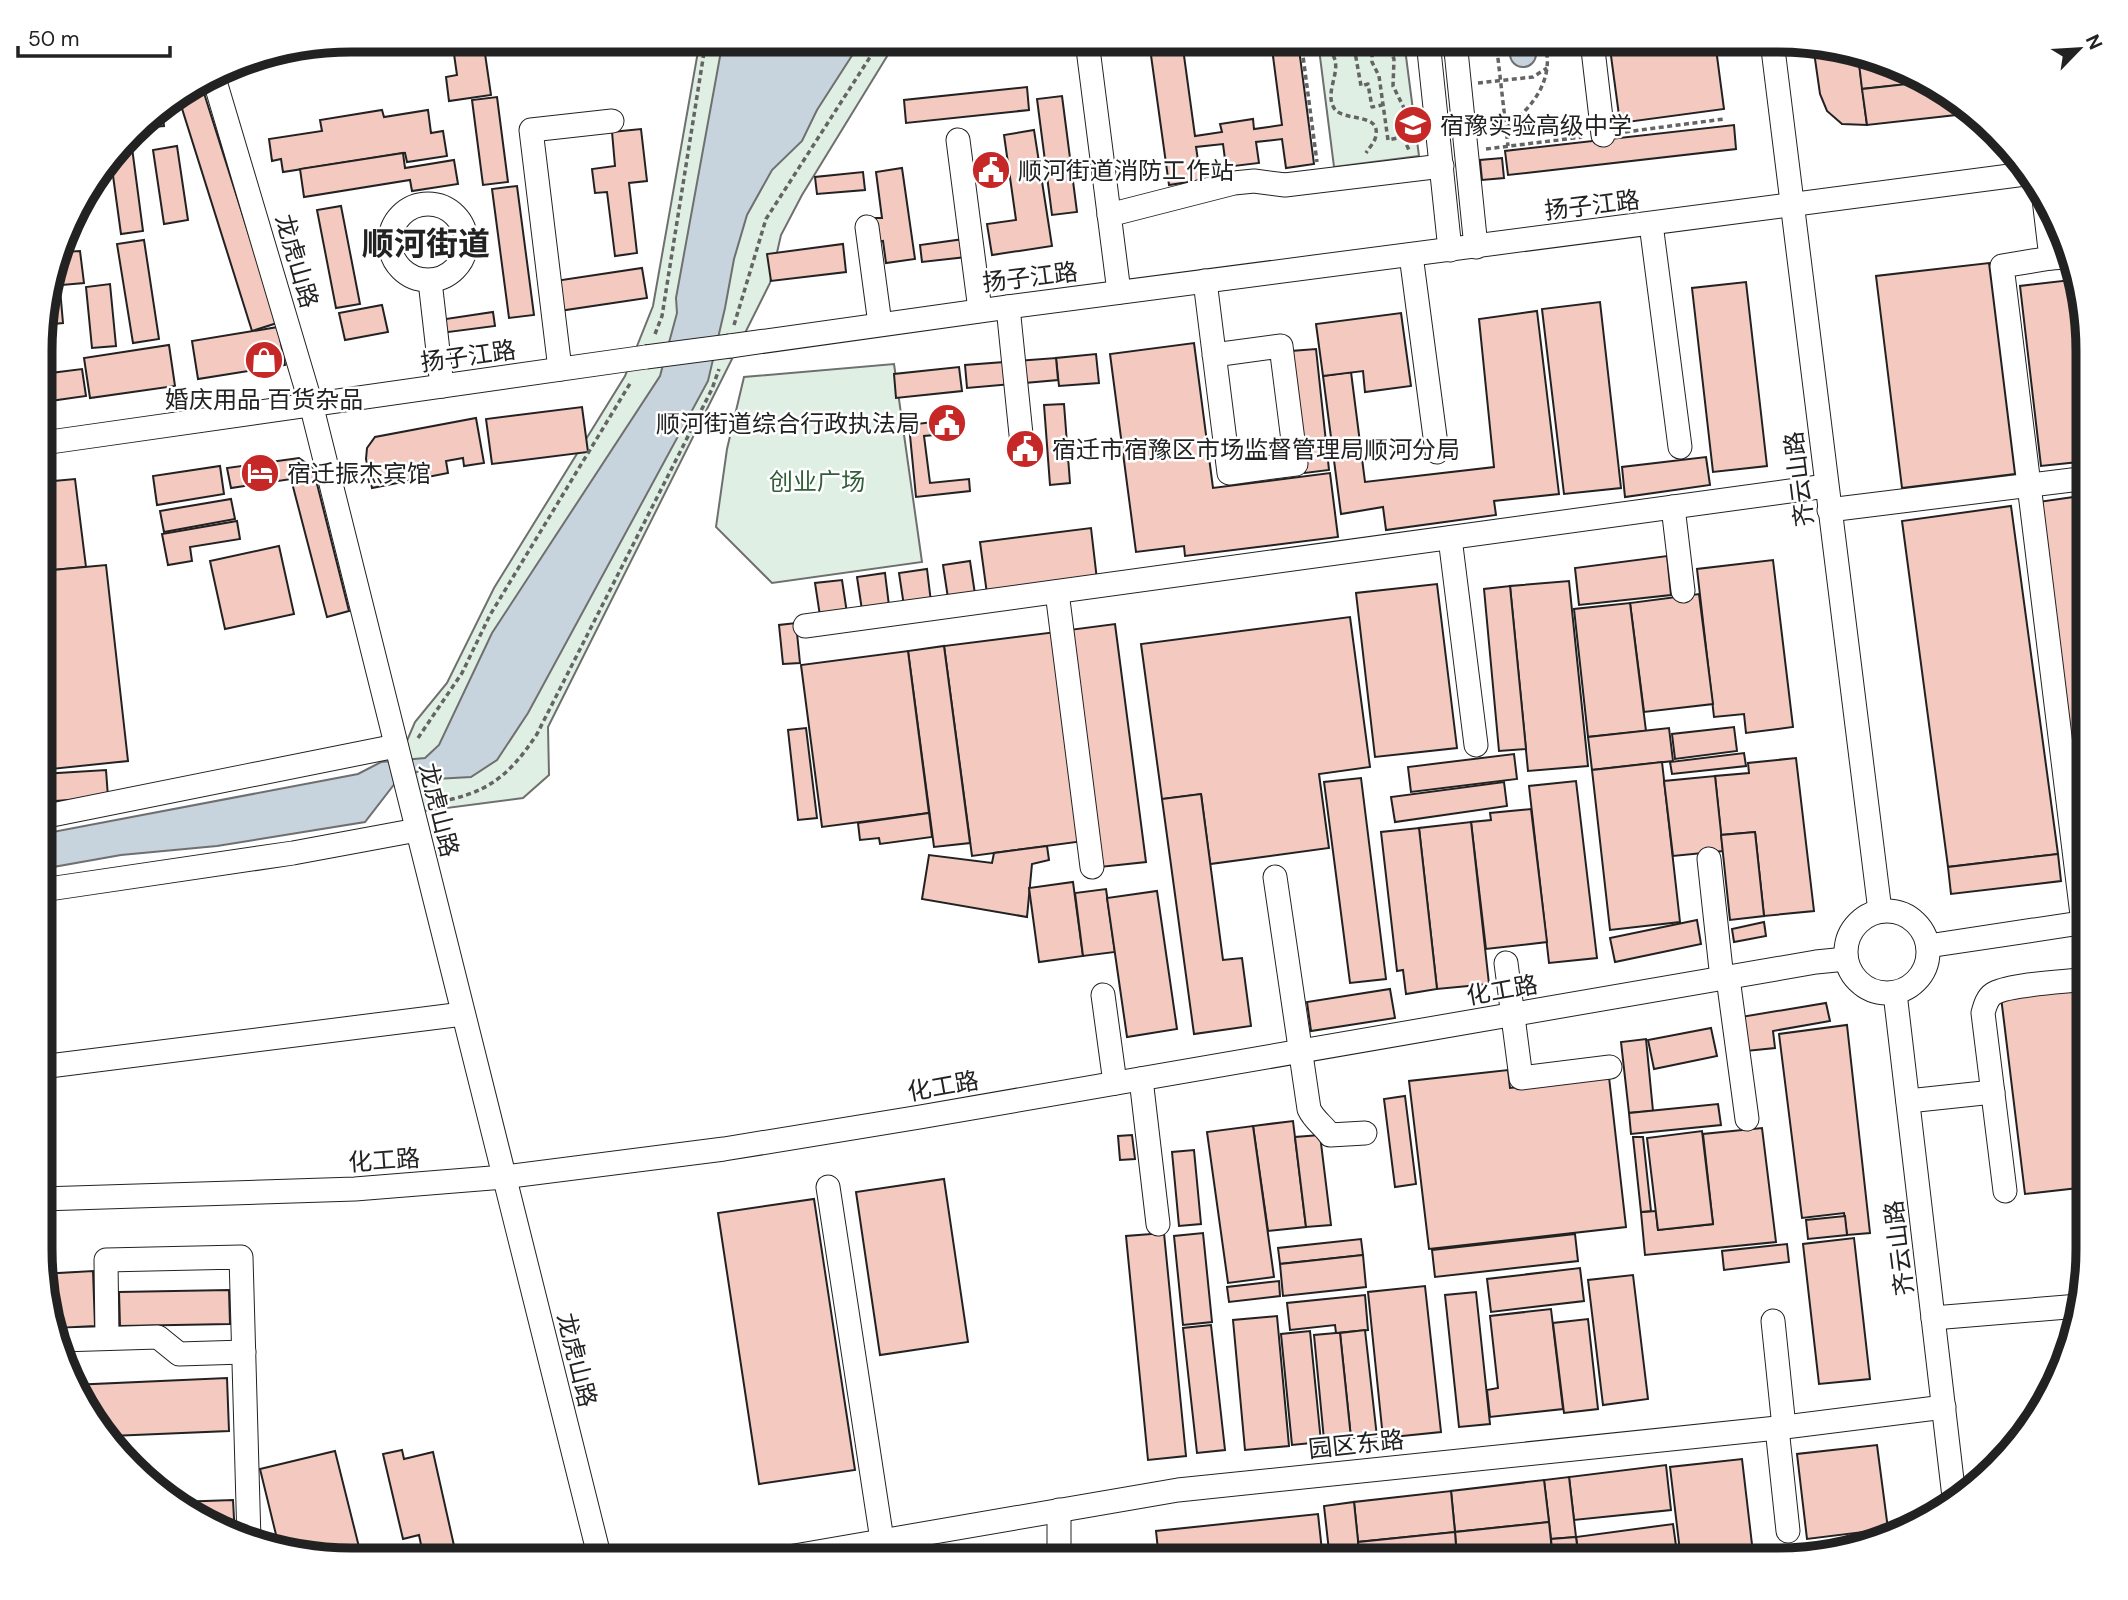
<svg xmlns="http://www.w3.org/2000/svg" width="2128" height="1600" font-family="'DM Sans','Noto Sans SC',sans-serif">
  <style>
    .green { fill: #e0efe3; stroke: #6f6f6f; stroke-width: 2 }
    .water { fill: #c7d3dd; stroke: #6f6f6f; stroke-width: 2 }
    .building { fill: #f3c9c0; stroke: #222; stroke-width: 2 }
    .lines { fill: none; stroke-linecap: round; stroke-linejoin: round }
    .minor-casing { stroke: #222; stroke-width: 25 }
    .path { stroke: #646464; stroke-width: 3.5; stroke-dasharray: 5 3.5; stroke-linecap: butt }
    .minor { stroke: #fff; stroke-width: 23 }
    .minor-bridge-casing { stroke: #222; stroke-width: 25; stroke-linecap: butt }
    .minor-bridge { stroke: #fff; stroke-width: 23 }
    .labels { text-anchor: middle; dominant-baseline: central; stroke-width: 5; stroke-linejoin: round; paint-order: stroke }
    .poi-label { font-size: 24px; fill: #222; stroke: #fff; text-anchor: start }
    .street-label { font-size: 24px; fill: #222; stroke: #fff }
    .park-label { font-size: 24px; fill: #2f5e38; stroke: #fff }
    .district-label { font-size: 32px; font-weight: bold; fill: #222; stroke: #fff }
    .rim { fill: none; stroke: #222; stroke-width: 9 }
  </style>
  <rect width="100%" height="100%" fill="#fff"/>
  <g class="green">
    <polygon points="700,40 897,40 802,195 781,235 770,283 548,727 549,775 523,798 424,811 406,743 415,722 447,683 494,588 625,376 653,306"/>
    <polygon points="1318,41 1404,41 1419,156 1334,167"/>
    <polygon points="894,364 922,562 772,583 716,527 727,449 744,377"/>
  </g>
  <g class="water">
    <polygon points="723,40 862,40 817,110 802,141 772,170 747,215 734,259 725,308 708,381 528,713 497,760 471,777 435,779 421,770 396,782 365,822 217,846 121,855 42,869 42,834 358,774 381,762 425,758 439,745 492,633 660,376 677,313 676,298"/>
    <circle cx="1523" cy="54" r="13"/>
  </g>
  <g class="building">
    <polygon points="452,40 483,40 491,95 449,101 446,77 457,75"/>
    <polygon points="1149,41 1182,41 1195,136 1222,132 1220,124 1253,119 1254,129 1282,125 1271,41 1298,41 1314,164 1286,168 1282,139 1256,142 1259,163 1226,167 1223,144 1196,147 1201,180 1169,185"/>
    <polygon points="1609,41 1715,41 1724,109 1620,123"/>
    <polygon points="1813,45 1858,55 1867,125 1842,124 1827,111 1820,94"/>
    <polygon points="1858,55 1895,64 1919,79 1920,83 1862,89"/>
    <polygon points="1925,82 1974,113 1867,125 1862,89"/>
    <polygon points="1027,87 1029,110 906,123 904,100"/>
    <polygon points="203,90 277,323 252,331 179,99"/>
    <polygon points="1062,96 1077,212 1052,215 1037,99"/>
    <polygon points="497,97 508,182 483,185 472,100"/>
    <polygon points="162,108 164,126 138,128 147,117"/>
    <polygon points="382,110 384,117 428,110 431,133 443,131 447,156 407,162 405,153 283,172 281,159 272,161 269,139 322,131 320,120"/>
    <polygon points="1734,125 1736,149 1508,175 1505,151"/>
    <polygon points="641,129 647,181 629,183 637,253 615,256 607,192 595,193 592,169 615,166 612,132"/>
    <polygon points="1034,130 1052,246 992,255 987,224 1016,220 1004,135"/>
    <polygon points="128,140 131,140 143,231 121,234 111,161"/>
    <polygon points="177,146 188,220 164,224 153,150"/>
    <polygon points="403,153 405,168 454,160 458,184 412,191 410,180 304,197 300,169"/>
    <polygon points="1502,158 1504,178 1482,180 1480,160"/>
    <polygon points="902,168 915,259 886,263 883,241 877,242 874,224 876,218 882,218 876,172"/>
    <polygon points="863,172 865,190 817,194 815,177"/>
    <polygon points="517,186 534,315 509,318 492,189"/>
    <polygon points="341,206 360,304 336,308 317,210"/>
    <polygon points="72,224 73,244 66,244"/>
    <polygon points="964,239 966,257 922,262 920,245"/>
    <polygon points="144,240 159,339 133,343 117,244"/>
    <polygon points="843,244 846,272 771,281 767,254"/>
    <polygon points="80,251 84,283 62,285 59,263 63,252"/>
    <polygon points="1989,263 2015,474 1902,488 1876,276"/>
    <polygon points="642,268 647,298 559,311 555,281"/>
    <polygon points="2071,280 2088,351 2088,461 2041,466 2020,286"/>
    <polygon points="1746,282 1767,466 1713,472 1692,288"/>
    <polygon points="110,284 116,346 92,348 86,287"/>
    <polygon points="60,289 63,323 43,325 43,310 50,290"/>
    <polygon points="1600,302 1621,488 1564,494 1542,309"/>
    <polygon points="382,305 388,332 345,340 339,313"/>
    <polygon points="1537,311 1559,494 1494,501 1496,515 1386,530 1383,507 1341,514 1323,376 1351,372 1365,482 1494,467 1479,319"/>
    <polygon points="493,312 495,326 441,333 439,320"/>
    <polygon points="1401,313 1411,386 1365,392 1363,371 1323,376 1316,324"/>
    <polygon points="278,327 285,365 198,379 192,341"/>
    <polygon points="1194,343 1213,488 1330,473 1338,537 1185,556 1184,546 1136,552 1110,354"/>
    <polygon points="169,345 175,386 90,398 84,358"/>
    <polygon points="1316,349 1329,470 1305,473 1291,351"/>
    <polygon points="1096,354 1099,383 1059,386 1056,358"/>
    <polygon points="1056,358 1058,380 967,388 965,365"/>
    <polygon points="959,367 962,391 896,398 894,374"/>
    <polygon points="82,369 86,396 43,402 43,374"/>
    <polygon points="1064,404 1070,483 1050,485 1044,405"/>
    <polygon points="582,407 588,452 492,464 486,419"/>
    <polygon points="476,418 484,463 464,466 463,458 446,461 448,473 372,488 366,459 367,448 375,437"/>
    <polygon points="956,419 957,433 924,436 930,483 969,479 970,491 916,497 909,425"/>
    <polygon points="1706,457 1710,485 1625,497 1622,467"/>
    <polygon points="299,458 313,468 349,611 327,617 291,479 231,488 227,468"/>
    <polygon points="220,466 224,494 157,505 153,476"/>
    <polygon points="75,479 86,567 42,571 43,482"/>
    <polygon points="2088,495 2087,850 2083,850 2038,502"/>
    <polygon points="231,499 235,519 164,532 160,511"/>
    <polygon points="2011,506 2058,854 1948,867 1902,521"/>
    <polygon points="237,521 240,539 190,547 192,561 168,565 162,534"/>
    <polygon points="1091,528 1097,580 987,594 980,542"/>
    <polygon points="279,546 294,614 225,629 210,561"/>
    <polygon points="1667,556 1671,595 1579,605 1575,568"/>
    <polygon points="1773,560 1793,727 1746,733 1744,714 1714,717 1697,569"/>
    <polygon points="970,561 975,594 948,598 943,565"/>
    <polygon points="106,565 128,761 42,770 42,571"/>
    <polygon points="927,569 931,602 904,606 899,573"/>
    <polygon points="885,573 889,606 862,610 857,577"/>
    <polygon points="842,580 847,613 820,616 815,583"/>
    <polygon points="1569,581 1588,766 1528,771 1510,586"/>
    <polygon points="1437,584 1457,748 1375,757 1356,593"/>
    <polygon points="1510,586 1526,749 1499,751 1484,589"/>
    <polygon points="1699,594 1713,704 1644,712 1630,603"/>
    <polygon points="1630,603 1646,731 1588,737 1574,609"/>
    <polygon points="1350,617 1370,767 1319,774 1329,848 1210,864 1201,794 1162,799 1141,644"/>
    <polygon points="796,623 800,663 783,664 779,625"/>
    <polygon points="1115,624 1146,862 1100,867 1069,630"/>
    <polygon points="1056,632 1084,841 972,856 944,646"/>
    <polygon points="944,646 970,843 934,847 908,651"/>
    <polygon points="908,651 929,813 822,827 801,665"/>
    <polygon points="1734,727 1737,751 1675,759 1672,734"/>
    <polygon points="806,728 817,818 798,820 788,730"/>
    <polygon points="1669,728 1673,761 1592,770 1588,737"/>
    <polygon points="1744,753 1746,766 1672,774 1670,762"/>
    <polygon points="1514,754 1517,779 1411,792 1408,767"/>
    <polygon points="1796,758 1814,911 1764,916 1755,832 1721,835 1715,776 1749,773 1748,763"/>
    <polygon points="1662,762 1680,922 1610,930 1592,770"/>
    <polygon points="106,770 108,797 42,802 42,774"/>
    <polygon points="1715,776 1723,851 1673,856 1664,781"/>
    <polygon points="1361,778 1386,979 1350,983 1324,782"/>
    <polygon points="1576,781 1597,958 1549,963 1529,786"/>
    <polygon points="1504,782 1507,806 1395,822 1391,797"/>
    <polygon points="1201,794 1223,960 1242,958 1251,1026 1194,1034 1162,799"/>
    <polygon points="1531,809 1547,942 1486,949 1471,822 1491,820 1490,813"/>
    <polygon points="929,813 932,837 880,844 879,838 860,840 858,823"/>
    <polygon points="1471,822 1489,984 1437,989 1419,828"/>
    <polygon points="1419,828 1437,989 1406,994 1403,970 1397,971 1381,832"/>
    <polygon points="1755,832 1764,916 1730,920 1721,835"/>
    <polygon points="1047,846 1049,860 1032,864 1027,917 922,899 929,855 992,863 994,853"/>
    <polygon points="2058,854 2061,881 1951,894 1948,867"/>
    <polygon points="1073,882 1083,956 1039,962 1029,888"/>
    <polygon points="1106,889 1115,952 1083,956 1075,893"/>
    <polygon points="1157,891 1177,1029 1127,1037 1107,898"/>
    <polygon points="1697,920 1701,944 1615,962 1610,938"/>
    <polygon points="1764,922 1766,936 1734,942 1732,929"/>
    <polygon points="2087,987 2087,1187 2025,1194 2001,997"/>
    <polygon points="1390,989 1395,1018 1311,1031 1307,1002"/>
    <polygon points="1826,1003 1830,1021 1773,1031 1775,1048 1746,1051 1741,1017"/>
    <polygon points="1847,1025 1870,1233 1847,1235 1844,1213 1802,1218 1779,1034"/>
    <polygon points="1711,1028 1717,1056 1654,1069 1648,1040"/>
    <polygon points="1646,1039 1653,1111 1629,1113 1621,1042"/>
    <polygon points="1508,1070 1510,1088 1609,1077 1626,1227 1429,1249 1409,1081"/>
    <polygon points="1405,1096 1416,1184 1395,1187 1384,1099"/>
    <polygon points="1718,1104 1721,1125 1631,1134 1629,1113"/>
    <polygon points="1293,1121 1306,1227 1268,1231 1253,1126"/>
    <polygon points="1253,1126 1274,1277 1228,1283 1207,1132"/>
    <polygon points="1762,1128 1776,1242 1645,1255 1641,1212 1656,1211 1658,1230 1713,1224 1703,1134"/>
    <polygon points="1702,1131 1713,1224 1658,1230 1647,1138"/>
    <polygon points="1132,1135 1135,1159 1120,1160 1118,1136"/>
    <polygon points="1320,1135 1331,1225 1306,1227 1295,1137"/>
    <polygon points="1633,1137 1643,1137 1651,1211 1641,1212"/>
    <polygon points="1194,1150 1201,1224 1179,1226 1172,1152"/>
    <polygon points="944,1179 968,1342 880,1355 856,1192"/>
    <polygon points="814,1199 855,1470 759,1484 718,1213"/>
    <polygon points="1845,1216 1847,1235 1808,1239 1806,1220"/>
    <polygon points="1164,1233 1186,1456 1148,1460 1126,1236"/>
    <polygon points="1203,1233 1212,1322 1183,1325 1174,1236"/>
    <polygon points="1575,1234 1578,1261 1435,1277 1432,1250"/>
    <polygon points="1854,1238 1870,1379 1819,1384 1803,1244"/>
    <polygon points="1361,1239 1363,1255 1280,1264 1278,1248"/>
    <polygon points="1787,1244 1789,1262 1724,1270 1722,1251"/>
    <polygon points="1363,1255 1366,1287 1283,1296 1280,1264"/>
    <polygon points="1580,1268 1584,1301 1491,1312 1487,1279"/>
    <polygon points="93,1271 95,1326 57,1328 42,1274"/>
    <polygon points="1633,1275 1648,1399 1603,1405 1588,1280"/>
    <polygon points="1279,1281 1280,1296 1229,1302 1227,1287"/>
    <polygon points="1425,1286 1441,1432 1383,1438 1368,1292"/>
    <polygon points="229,1290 230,1324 120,1326 119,1292"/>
    <polygon points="1476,1292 1490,1424 1459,1427 1445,1295"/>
    <polygon points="1365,1295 1368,1330 1336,1333 1335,1325 1290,1330 1287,1303"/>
    <polygon points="1551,1309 1563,1409 1490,1417 1487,1390 1498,1388 1490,1316"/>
    <polygon points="1277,1316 1289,1446 1245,1450 1233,1320"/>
    <polygon points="1588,1319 1598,1409 1564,1413 1553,1323"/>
    <polygon points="1211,1325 1225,1450 1197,1453 1183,1328"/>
    <polygon points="1365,1330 1377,1437 1351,1438 1340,1333"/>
    <polygon points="1310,1331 1321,1442 1292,1445 1281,1334"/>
    <polygon points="1336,1333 1340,1333 1351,1438 1324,1440 1314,1335"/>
    <polygon points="227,1378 229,1431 111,1436 72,1385"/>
    <polygon points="1877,1445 1888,1529 1807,1539 1797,1454"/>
    <polygon points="402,1450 404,1459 433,1452 457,1559 424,1559 419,1535 403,1539 383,1454"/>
    <polygon points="335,1451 362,1559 332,1559 279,1547 260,1469"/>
    <polygon points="1742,1459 1753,1553 1681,1560 1670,1467"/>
    <polygon points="1666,1465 1671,1510 1574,1520 1569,1477"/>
    <polygon points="1569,1477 1576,1537 1551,1539 1544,1480"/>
    <polygon points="1544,1480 1549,1522 1455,1532 1451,1491"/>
    <polygon points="1451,1491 1455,1532 1358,1542 1354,1502"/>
    <polygon points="233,1500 235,1537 178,1502"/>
    <polygon points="1354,1502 1360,1560 1330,1560 1324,1506"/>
    <polygon points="1318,1514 1323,1560 1159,1559 1156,1531"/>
    <polygon points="1549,1522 1553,1560 1457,1560 1455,1532"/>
    <polygon points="1673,1524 1678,1560 1579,1560 1576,1537"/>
    <polygon points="1455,1532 1457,1560 1360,1560 1358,1542"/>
    <polygon points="1576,1537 1579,1560 1553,1560 1551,1539"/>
  </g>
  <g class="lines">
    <g class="minor-casing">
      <g id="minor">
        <polyline points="1087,41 1119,292"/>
        <polyline points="1428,41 1450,250"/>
        <polyline points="1455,41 1476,247"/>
        <polyline points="1592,41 1603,135"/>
        <polyline points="1772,41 1880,911"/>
        <polyline points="214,78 311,404 600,1559"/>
        <polyline points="958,140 980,310"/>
        <polyline points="2044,199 2051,258 2066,257"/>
        <circle cx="428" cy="242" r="38"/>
        <polyline points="1109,215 1234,183 1254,181 1285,185 1442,166"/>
        <polyline points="1651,224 1680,447"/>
        <polyline points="867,227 880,324"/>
        <polyline points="1411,255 1437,452"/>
        <polyline points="2051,258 2002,266 2083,923"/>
        <polyline points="430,281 442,386"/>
        <polyline points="1205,281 1229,473 1296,464 1281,346 1214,355"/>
        <polyline points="1008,307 1023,454"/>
        <polyline points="730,346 1008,307 2025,174"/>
        <polyline points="560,369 531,130 612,121"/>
        <polyline points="43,443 646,357"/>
        <polyline points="1673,507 1683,591"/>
        <polyline points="1829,510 2088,478"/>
        <polyline points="1450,538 1476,745"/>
        <polyline points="1057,592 1092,867"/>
        <polyline points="805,626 1826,486"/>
        <polyline points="42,817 396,746"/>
        <polyline points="1709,859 1722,979"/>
        <path d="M1275 877 1309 1109C1314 1120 1323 1125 1330 1135L1365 1133"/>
        <polyline points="42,890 293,853 417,830"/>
        <circle cx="1887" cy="952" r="41"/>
        <polyline points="1928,946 2087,922"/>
        <polyline points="1506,963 1521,1078 1610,1067"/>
        <polyline points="1728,978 1747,1119"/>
        <polyline points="1895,993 1954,1497"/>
        <polyline points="1103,995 1115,1083"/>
        <polyline points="41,1067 463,1014"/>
        <polyline points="1141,1079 1158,1224"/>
        <polyline points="1908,1101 1993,1092"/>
        <polyline points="828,1187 882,1540"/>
        <path d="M2005 1191 1983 1013C1985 1006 1987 998 1993 994 2008 984 2067 982 2087 979"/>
        <polyline points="41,1199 355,1189 504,1177 724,1149 920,1117 1816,962 1846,959"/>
        <polyline points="1933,1318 2079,1306"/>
        <polyline points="1773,1321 1784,1427"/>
        <polyline points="107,1338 106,1260 241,1257 249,1540"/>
        <polyline points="60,1340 158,1337 179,1354 244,1352"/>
        <polyline points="1777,1428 1788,1531"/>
        <polyline points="777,1559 1178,1490 1777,1428 1944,1407"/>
        <polyline points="1059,1559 1059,1510"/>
      </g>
    </g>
    <g class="path">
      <polyline points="1301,41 1317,162"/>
      <path d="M1324 41C1328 47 1333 53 1335 60 1339 75 1325 93 1334 108 1343 123 1384 111 1375 139 1373 144 1369 148 1366 153"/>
      <polyline points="1355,41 1353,41 1361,86 1368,84 1372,107 1382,105"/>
      <polyline points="1386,41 1394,59 1393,86 1408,116 1403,137 1409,150"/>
      <polyline points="1496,41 1508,146"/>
      <polyline points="1389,48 1372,53 1372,62 1379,76 1388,140 1403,137"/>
      <polyline points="1546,48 1572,44"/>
      <polyline points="1478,83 1533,77 1547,68"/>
      <path d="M1506 128C1534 106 1556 78 1544 41"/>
      <polyline points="1625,132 1724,119"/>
      <polyline points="1486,149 1582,137"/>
      <polyline points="734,325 766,219 881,40"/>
      <polyline points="655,334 662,316 706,40"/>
      <polyline points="418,738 462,673 490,615 631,382"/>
      <path d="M433 803C486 794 508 778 537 734L712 389 719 369"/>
    </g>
    <use href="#minor" class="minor"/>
    <g class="minor-bridge-casing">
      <polyline id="minor-bridge" points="646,357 730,346"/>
    </g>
    <use href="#minor-bridge" class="minor-bridge"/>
  </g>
  <defs>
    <g id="school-disc" transform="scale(2.0125)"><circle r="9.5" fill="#c62828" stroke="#fff"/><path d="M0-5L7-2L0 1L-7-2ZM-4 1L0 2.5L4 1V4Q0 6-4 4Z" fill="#fff"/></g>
    <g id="civic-disc" transform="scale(2.0125)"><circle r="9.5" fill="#c62828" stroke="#fff"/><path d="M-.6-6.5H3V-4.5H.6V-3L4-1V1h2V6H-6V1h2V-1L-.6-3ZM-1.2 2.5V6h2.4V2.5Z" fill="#fff"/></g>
    <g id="shop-disc" transform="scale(2.0125)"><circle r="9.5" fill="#c62828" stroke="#fff"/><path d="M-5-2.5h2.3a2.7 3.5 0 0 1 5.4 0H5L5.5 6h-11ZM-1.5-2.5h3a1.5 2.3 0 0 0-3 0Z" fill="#fff"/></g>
    <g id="hotel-disc" transform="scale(2.0125)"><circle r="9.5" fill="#c62828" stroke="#fff"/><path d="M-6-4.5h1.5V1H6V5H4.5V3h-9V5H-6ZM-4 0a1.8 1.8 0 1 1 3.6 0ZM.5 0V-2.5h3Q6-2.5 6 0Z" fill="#fff"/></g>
  </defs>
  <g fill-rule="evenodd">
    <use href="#school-disc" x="1413" y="125"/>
    <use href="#civic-disc" x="991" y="170"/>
    <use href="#shop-disc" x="264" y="360"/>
    <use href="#civic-disc" x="947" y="423"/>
    <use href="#civic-disc" x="1025" y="449"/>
    <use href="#hotel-disc" x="260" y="473"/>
  </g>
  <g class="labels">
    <g class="poi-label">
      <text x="1440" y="125">宿豫实验高级中学</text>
      <text x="1018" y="170">顺河街道消防工作站</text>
      <text x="264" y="399" text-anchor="middle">婚庆用品 百货杂品</text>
      <text x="920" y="423" text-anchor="end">顺河街道综合行政执法局</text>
      <text x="1052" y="449">宿迁市宿豫区市场监督管理局顺河分局</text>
      <text x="287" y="473">宿迁振杰宾馆</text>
    </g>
    <g class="street-label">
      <text transform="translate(1592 205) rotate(-7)">扬子江路</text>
      <text transform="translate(297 261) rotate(74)">龙虎山路</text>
      <text transform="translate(1030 277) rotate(-7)">扬子江路</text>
      <text transform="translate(468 356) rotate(-8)">扬子江路</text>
      <text transform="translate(1799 479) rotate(-97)">齐云山路</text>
      <text transform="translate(439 810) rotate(76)">龙虎山路</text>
      <text transform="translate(1502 990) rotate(-10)">化工路</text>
      <text transform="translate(943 1086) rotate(-10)">化工路</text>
      <text transform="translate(384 1160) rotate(-4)">化工路</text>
      <text transform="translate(1899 1248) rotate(-97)">齐云山路</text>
      <text transform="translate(577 1360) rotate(76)">龙虎山路</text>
      <text transform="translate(1356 1444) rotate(-6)">园区东路</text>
    </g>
    <g class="park-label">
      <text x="817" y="481">创业广场</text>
    </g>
    <g class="district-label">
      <text x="426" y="244">顺河街道</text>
    </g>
  </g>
  <path d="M0 0H2128V1600H0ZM351 52H1777A299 299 0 0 1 2076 351V1249A299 299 0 0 1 1777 1548H351A299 299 0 0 1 52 1249V351A299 299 0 0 1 351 52Z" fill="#fff" fill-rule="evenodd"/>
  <path class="rim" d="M351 52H1777A299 299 0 0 1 2076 351V1249A299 299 0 0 1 1777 1548H351A299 299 0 0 1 52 1249V351A299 299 0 0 1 351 52Z"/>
  <g transform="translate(2079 49) rotate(65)" stroke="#ffffff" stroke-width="5" paint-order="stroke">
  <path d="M0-5L12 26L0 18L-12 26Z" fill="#222222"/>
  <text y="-10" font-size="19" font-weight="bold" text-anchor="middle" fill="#222222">N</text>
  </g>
  <path d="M18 46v10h152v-10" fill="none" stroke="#222222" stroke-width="3.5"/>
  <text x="28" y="46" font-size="21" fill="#222222" stroke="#ffffff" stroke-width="5" paint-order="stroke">50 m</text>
</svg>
